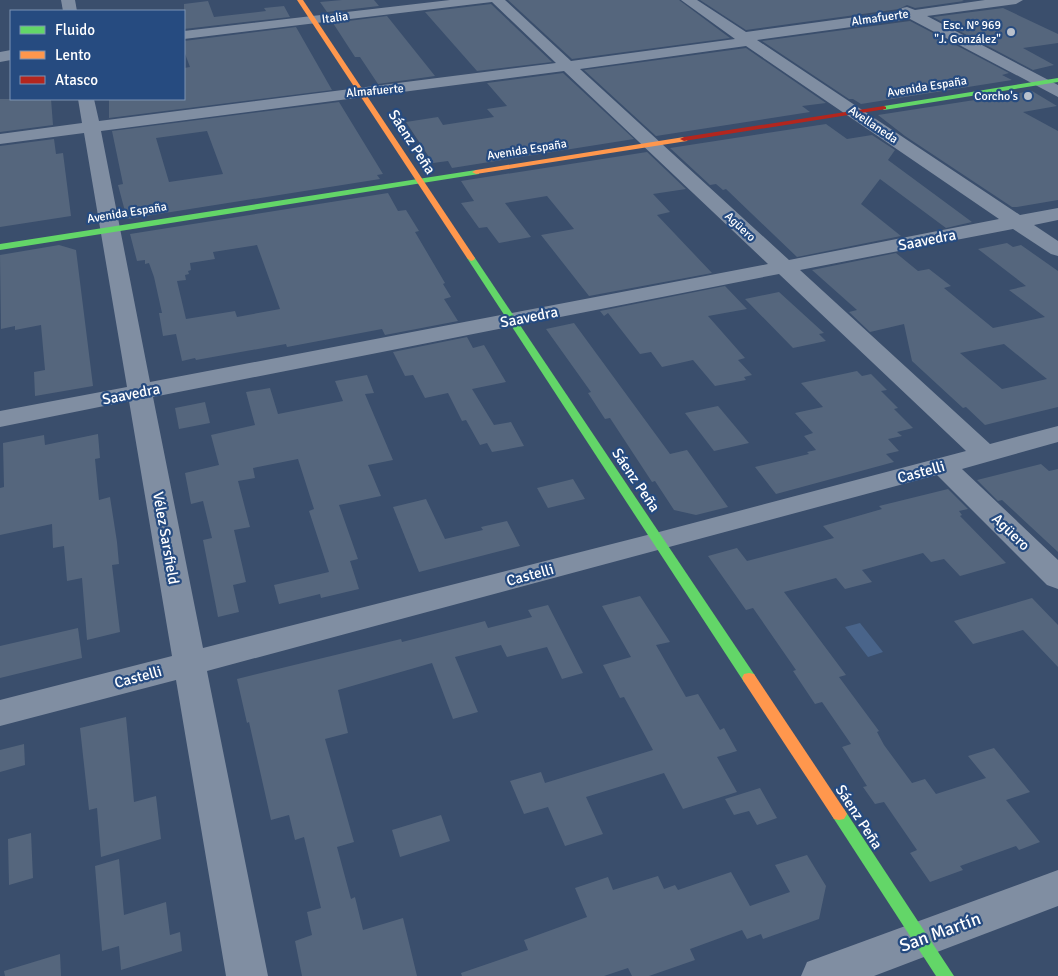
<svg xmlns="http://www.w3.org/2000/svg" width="1058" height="976" font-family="Signika,sans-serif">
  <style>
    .water { fill: #49648a }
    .building { fill: #55667d; fill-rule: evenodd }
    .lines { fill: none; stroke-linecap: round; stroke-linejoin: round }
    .street { fill: #808ea2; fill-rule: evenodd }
    .fast { fill: #63d668; fill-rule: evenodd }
    .slow { fill: #ff974d; fill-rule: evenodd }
    .jam { fill: #b3261e; fill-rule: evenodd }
    .poi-dot { fill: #bac1cc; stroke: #264b80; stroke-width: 2 }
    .labels { text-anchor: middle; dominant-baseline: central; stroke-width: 4.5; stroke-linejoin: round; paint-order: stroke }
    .far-street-label { font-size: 12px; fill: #fff; stroke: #264b80 }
    .far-poi-label { font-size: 12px; fill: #fff; stroke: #264b80; text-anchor: end }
    .street-label { font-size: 15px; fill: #fff; stroke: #264b80 }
    .near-street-label { font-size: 18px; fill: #fff; stroke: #264b80 }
  </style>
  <rect width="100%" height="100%" fill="#3a4e6c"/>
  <polygon class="water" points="860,623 883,652 868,657 845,627"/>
  <g class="building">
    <polygon points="342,0 374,0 379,6 327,12 320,2"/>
    <polygon points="508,0 679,0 730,38 572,59"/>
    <polygon points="700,0 962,0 964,1 915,8 907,5 899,9 746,30"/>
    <polygon points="208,1 214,17 266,11 264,8 284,6 290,17 184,29 184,4"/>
    <polygon points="491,4 552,62 477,71 425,12"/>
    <polygon points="1003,8 1058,34 1058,43 1023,48 1054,65 1033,70 933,17"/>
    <polygon points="387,16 435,76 378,84 360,57 355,57 333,23"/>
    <polygon points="910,21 1009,73 1002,75 1012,80 861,104 853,99 849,99 762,41"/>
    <polygon points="296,27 332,90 109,118 109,99 184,99 184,68 190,67 184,51 184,41"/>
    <polygon points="746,48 826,103 802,106 810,112 656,136 584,70"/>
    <polygon points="563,73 634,139 452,168 448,161 433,163 406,122 438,117 443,125 494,117 487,109 507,106 487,83"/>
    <polygon points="1032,91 1057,106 1023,112 1058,131 1058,200 1017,207 1012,207 905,136 878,115"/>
    <polygon points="0,99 51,99 53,125 0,132"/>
    <path d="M339 102 383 174 377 175 380 179 127 219 118 185 123 184 112 131ZM207 131 223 174 169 182 156 138Z"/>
    <polygon points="826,124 847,139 872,135 895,150 888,160 972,222 946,228 880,179 861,204 901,236 797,257 726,189 723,190 716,184 710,185 670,148"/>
    <polygon points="54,139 56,154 63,153 71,216 0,227 0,146"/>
    <polygon points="647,152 686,189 653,194 670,212 657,215 712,273 589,296 541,235 574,229 547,196 505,203 531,237 499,243 487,227 479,228 461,203 474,201 461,181"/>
    <path d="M388 193 398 211 406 210 419 231 415 232 445 283 443 284 451 297 444 299 458 321 385 335 382 329 287 347 286 344 196 360 195 358 182 361 176 334 163 336 159 313H162L154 277 149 263 145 264V260L137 261 130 234ZM257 245 280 309 237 317 235 311 186 319 177 281 186 280 185 275 189 274 188 271 191 270 190 263 215 259 213 252Z"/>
    <path d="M1007 243 1013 247 1021 245 1058 271V407L985 425 966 407 963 408 912 361 904 324 870 332 849 312 857 310 812 270 896 253 918 271 929 269 951 286 944 288 993 328 1045 317 1009 290 1026 286 978 249ZM1004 344 1047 379 1002 389 960 353Z"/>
    <polygon points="59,245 76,250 93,386 35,396 34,372 45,370 41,325 15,330 15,326 1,329 0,255"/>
    <polygon points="725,286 747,309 708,316 745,358 738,360 752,375 744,377 746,380 715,386 693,360 662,367 651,352 640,354 608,313 604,316 600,311"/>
    <polygon points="779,292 824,333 819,334 826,341 793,348 745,299"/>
    <polygon points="574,323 670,454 687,450 728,507 696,515 674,510 655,481 652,482 610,418 605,419 588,393 591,392 546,329"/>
    <polygon points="467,337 473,348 484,345 506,382 472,389 494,425 511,422 524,446 492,452 487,443 480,445 466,420 462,421 448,393 425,398 413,375 405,376 393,352"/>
    <polygon points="857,371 862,376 871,374 887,390 881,391 898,408 894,409 913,428 897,432 902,436 888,439 899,451 886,454 894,462 776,494 755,467 809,454 807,452 816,450 804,436 813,433 795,413 823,407 801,383"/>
    <polygon points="367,375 374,393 365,394 393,460 368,465 381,496 339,505 358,559 350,561 359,589 321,598 320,594 279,604 274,585 329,572 309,511 314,509 298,459 253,468 255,478 238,481 250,527 234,530 246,582 233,585 239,612 218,617 203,540 212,538 203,501 191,504 185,473 219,465 211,435 255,425 246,392 270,388 278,414 343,401 335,381"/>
    <polygon points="205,402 210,423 179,429 175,408"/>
    <polygon points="718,406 749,443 714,451 685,413"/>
    <polygon points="98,434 100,458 95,459 99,500 110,497 117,542 119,564 112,565 120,632 87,640 82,578 67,581 64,546 53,548 52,524 0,535 0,488 4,487 3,443 44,435 45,445"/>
    <polygon points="1041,464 1049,471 1058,469 1058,552 1002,500 998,501 977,480"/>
    <polygon points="573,479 585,499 548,508 537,488"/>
    <polygon points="948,489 968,509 959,511 962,515 960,516 1006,563 960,576 944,559 931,562 923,553 862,570 872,582 845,589 836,578 784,592 846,675 839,677 879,731 877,732 884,745 912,783 925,779 936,794 986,778 968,756 994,748 1030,792 1006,800 1040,842 1019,850 1016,846 960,866 963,870 930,882 910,853 917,850 884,802 875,804 863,787 867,786 842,747 851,744 822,702 815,704 793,671 796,670 753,608 746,610 708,556 737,548 747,561 834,538 823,526 882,509 879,506"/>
    <polygon points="426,499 445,539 483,530 481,527 507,521 520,546 419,572 393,507"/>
    <polygon points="640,596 670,642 656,645 686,697 698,694 720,730 724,728 737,751 717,757 737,792 683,809 664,773 586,797 603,834 565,846 548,807 524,814 510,781 541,772 545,783 653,750 624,697 620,698 603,665 631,657 602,606"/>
    <polygon points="1032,598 1058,625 1058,667 1023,630 973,644 954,621"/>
    <polygon points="548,605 583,673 562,679 547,647 507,657 501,645 455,657 478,712 453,719 432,663 338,690 348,733 325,739 354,842 337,847 351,899 355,897 363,930 403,918 417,976 302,976 295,941 312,935 307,912 321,908 304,837 295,840 289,815 271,820 249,722 247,723 237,679 401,639 402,642 485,621 488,628 532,617 528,610"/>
    <polygon points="78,628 82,658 0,678 0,646"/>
    <polygon points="126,717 134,802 156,796 161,839 101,857 97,808 89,810 80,728"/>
    <polygon points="24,744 25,765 0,772 0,750"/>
    <polygon points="760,788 777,818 757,825 749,811 734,815 725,799"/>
    <polygon points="441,815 450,841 400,857 392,830"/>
    <polygon points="31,833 33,878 9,885 8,839"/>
    <polygon points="807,855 826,886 819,919 763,939 761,934 747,939 742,930 690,949 695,960 649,976 632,976 628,968 604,976 462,976 461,973 528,950 524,940 587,917 575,888 608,877 613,890 658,876 664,889 675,885 678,890 731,872 750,906 790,892 775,865"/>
    <polygon points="119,859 124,915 166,902 170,935 180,932 182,951 121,970 119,946 102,951 95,866"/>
    <polygon points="60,954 61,976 5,976 4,971"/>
  </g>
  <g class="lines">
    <g class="street">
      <polygon points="61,0 75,0 77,11 63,11"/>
      <path d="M450 0H505L571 61 735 39 681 0H697L746 32 900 11 902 8 907 7 915 10 985 0H1023L1016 4 927 16 1058 85V97L910 19 757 40 1020 215 1058 208V220L1034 225 1058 241V256L1051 254 1013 229 800 270 990 444 1058 426V442L962 469 1058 560V589L1047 585 937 475 207 671 268 976H226L176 680 0 726V700L172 656 129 401 0 427V411L127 387 84 133 0 144V134L82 123 78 99H94L99 121 556 63 492 2 184 39V31ZM746 46 999 219 789 260 580 69ZM564 71 768 264 150 382 101 131ZM779 274 966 451 659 532 203 648 153 397Z"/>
      <polygon points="11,50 11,60 0,62 0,52"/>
      <polygon points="1058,870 1058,906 874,976 801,976 807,962"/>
    </g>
    <g class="fast">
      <polygon points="1058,78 1058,82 884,110 881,108 884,106"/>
      <polygon points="476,170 479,170 479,174 0,250 0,244"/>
      <polygon points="471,255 475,258 754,674 756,678 754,682 749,683 744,682 467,258"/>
      <polygon points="839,808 844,809 954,976 936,976 834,819 831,814 834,809"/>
    </g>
    <g class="slow">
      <polygon points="297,0 303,0 475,258 474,260 471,261 467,258"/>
      <polygon points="684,137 688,139 687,141 476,174 472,172 476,170"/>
      <polygon points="749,673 754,674 844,809 847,814 844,819 839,820 834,819 744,682 742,678 744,674"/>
    </g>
    <polygon class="jam" points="884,106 886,107 886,109 684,141 680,139 684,137"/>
  </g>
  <g class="poi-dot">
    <circle cx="1011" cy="32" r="5"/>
    <circle cx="1028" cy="96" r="5"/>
  </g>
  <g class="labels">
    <g class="far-street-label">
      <text transform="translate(335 18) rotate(-7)">Italia</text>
      <text transform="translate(880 18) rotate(-8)">Almafuerte</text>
      <text transform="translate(927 87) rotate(-9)">Avenida España</text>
      <text transform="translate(375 91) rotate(-5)">Almafuerte</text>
      <text transform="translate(873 125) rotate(34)">Avellaneda</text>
      <text transform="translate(527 150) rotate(-9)">Avenida España</text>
      <text transform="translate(127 213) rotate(-9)">Avenida España</text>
      <text transform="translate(740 227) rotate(43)">Agüero</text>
    </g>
    <g class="far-poi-label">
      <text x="1001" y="25">Esc. N° 969<tspan x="1001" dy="14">"J. González"</tspan></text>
      <text x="1018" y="96">Corcho's</text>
    </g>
    <g class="street-label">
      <text transform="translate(412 142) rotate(57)">Sáenz Peña</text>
      <text transform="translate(927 240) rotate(-11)">Saavedra</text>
      <text transform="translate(529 317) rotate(-11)">Saavedra</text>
      <text transform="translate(131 394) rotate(-11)">Saavedra</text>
      <text transform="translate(921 472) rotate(-15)">Castelli</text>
      <text transform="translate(636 480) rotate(56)">Sáenz Peña</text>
      <text transform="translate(1011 532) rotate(44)">Agüero</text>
      <text transform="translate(166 538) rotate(80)">Vélez Sarsfield</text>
      <text transform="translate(530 575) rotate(-15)">Castelli</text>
      <text transform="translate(138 677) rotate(-15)">Castelli</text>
      <text transform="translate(859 817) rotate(57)">Sáenz Peña</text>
    </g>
    <g class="near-street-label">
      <text transform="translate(940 932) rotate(-20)">San Martín</text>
    </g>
  </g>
  <rect x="10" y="10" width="175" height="90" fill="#264b80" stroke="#7d93b3"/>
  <rect x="20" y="26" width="25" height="8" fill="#63d668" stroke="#7d93b3"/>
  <text x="55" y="35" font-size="15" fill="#ffffff">Fluido</text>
  <rect x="20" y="51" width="25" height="8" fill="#ff974d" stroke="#7d93b3"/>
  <text x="55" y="60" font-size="15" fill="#ffffff">Lento</text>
  <rect x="20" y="76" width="25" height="8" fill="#b3261e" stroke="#7d93b3"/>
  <text x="55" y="85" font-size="15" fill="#ffffff">Atasco</text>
</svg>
